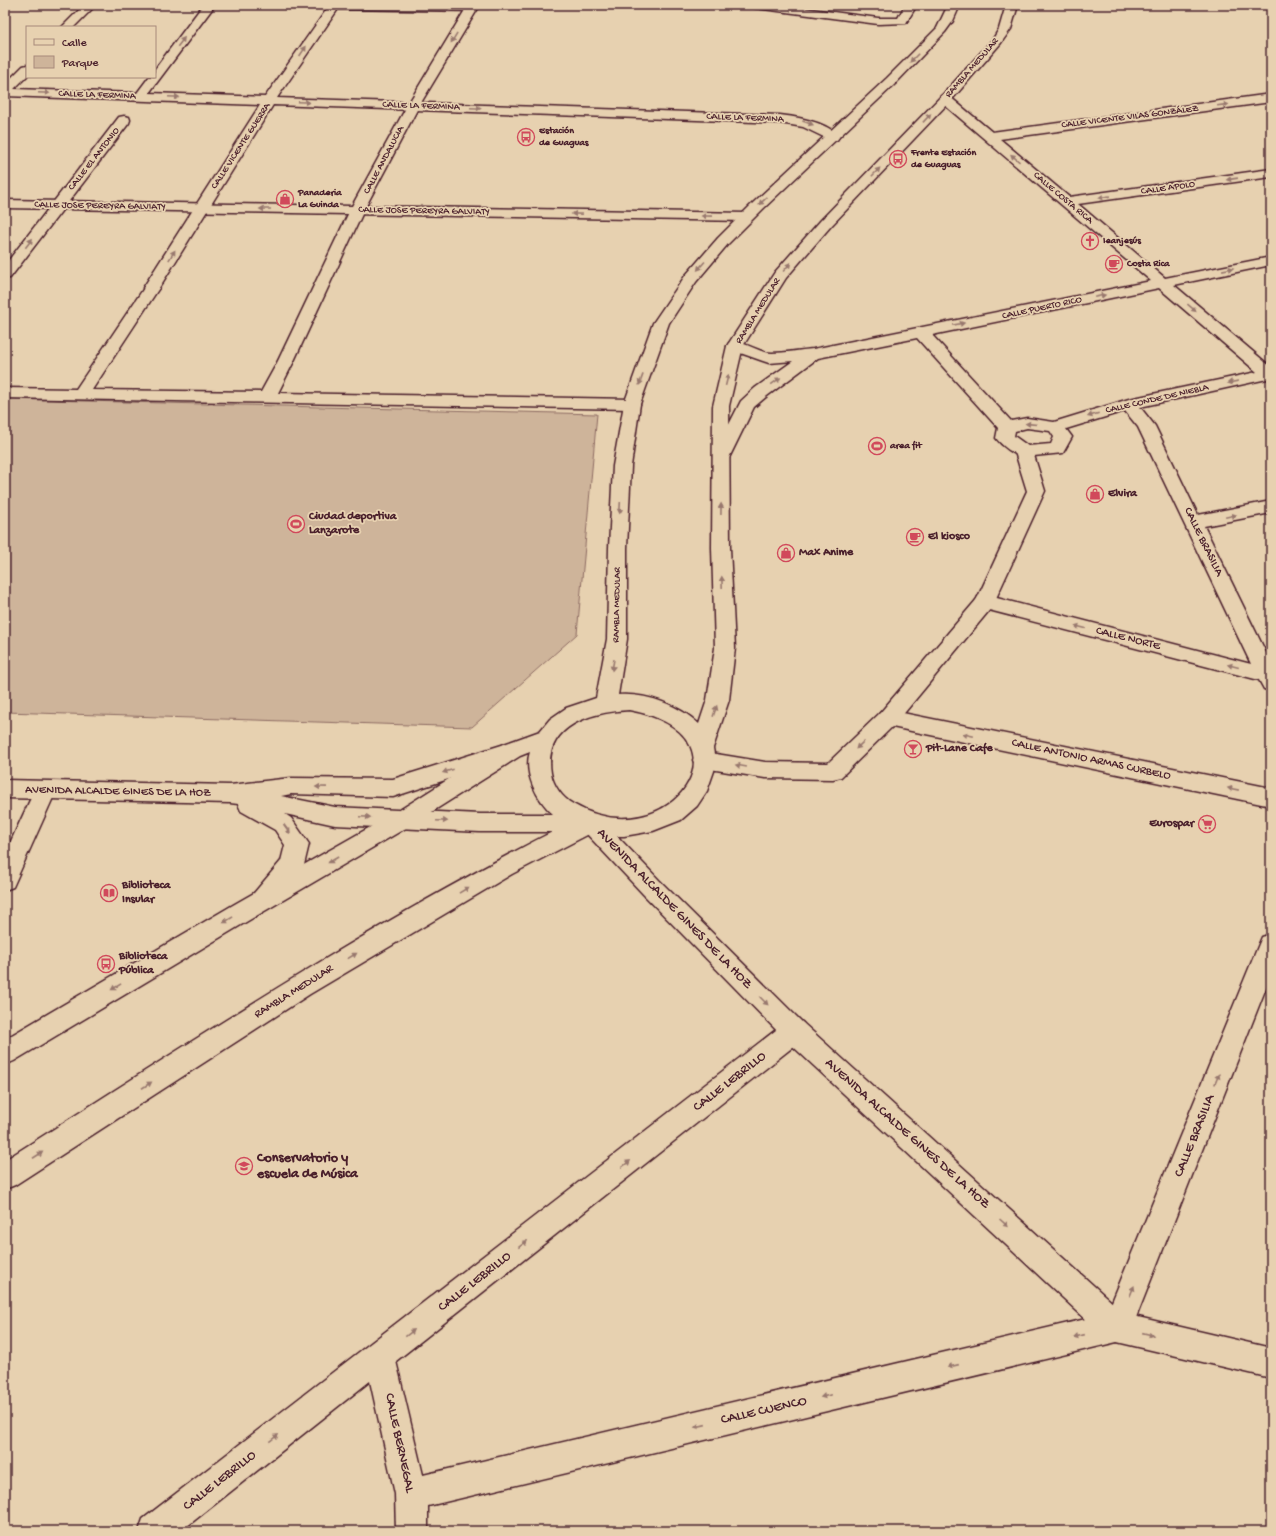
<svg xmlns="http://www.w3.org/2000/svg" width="1276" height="1536" font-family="'Gochi Hand',sans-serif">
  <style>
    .green { fill: #ceb49a; stroke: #8c6a62 }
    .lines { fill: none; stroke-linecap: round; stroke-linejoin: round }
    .pedestrian-casing { stroke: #4a1f2b; stroke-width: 3 }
    .minor-casing { stroke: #4a1f2b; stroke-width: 3 }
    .tertiary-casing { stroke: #4a1f2b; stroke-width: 3 }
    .primary-casing { stroke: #4a1f2b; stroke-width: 3 }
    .pedestrian { fill: #e7d1b0; fill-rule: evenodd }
    .minor { fill: #e7d1b0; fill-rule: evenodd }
    .tertiary { fill: #e7d1b0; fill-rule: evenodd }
    .primary { fill: #e7d1b0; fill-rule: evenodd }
    .oneway { fill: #98786e }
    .labels { text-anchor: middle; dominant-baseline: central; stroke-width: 3.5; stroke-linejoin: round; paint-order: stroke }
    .far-street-label { font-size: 10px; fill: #4a1f2b; stroke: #e7d1b0 }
    .far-poi-label { font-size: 10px; font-weight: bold; fill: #4a1f2b; stroke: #e7d1b0; text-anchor: start }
    .poi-label { font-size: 12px; font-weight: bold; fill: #4a1f2b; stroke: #e7d1b0; text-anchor: start }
    .street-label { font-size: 12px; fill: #4a1f2b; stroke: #e7d1b0 }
    .near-street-label { font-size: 14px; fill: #4a1f2b; stroke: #e7d1b0 }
    .near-poi-label { font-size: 14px; font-weight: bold; fill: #4a1f2b; stroke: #e7d1b0; text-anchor: start }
  </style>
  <rect width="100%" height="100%" fill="#e7d1b0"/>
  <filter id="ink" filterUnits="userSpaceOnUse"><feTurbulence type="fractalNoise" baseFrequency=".025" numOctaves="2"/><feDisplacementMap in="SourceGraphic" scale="8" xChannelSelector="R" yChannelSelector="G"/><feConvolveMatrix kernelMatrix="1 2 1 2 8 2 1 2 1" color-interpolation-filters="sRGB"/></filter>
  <g filter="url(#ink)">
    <polygon class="green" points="5,399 597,414 577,634 472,727 5,712"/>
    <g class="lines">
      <g class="pedestrian-casing">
        <g id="pedestrian">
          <polygon points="151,283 156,285 159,288 92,390 261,392 277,363 279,360 285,358 291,360 293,363 278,393 632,399 638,400 640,404 638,408 632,409 5,398 5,388 76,389 146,285"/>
          <polygon points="1024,447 1030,448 1033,452 1045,491 992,607 896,723 888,726 880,723 877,718 880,713 977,599 1027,491 1015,452 1018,448"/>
          <polygon points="45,782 53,785 56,791 13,887 5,890 5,854 37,785"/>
        </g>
      </g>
      <g class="minor-casing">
        <g id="minor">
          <polygon points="84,5 96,5 74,27 62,27"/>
          <path d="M203 5H215L149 93 265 97 327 9 310 8 304 5 471 6 477 9 475 11 338 9 277 98 780 115C797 117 828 122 839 137L837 140 832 141 803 127 780 123 273 105 159 288 156 291 151 293 146 291 143 288 260 105 5 96V84L23 66 27 65V76L14 89 137 93 149 77H155V69Z"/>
          <polygon points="749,5 781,5 878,18 898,18 905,5 917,5 906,23 878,24 755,8"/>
          <path d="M1271 94V102L1000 139 1069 197 1271 169V177L1078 204 1165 278 1271 257V265L1174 285 1271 367V380L1267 379 1140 407 1155 426 1198 515 1271 501V513L1204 526 1271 663V691L1264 689 1259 680 985 609 978 607 975 602 978 597 985 595 1251 664 1138 427 1125 411 1066 429 1072 437 1063 453 1024 457C1014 455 1002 446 996 438L998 428 917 338 818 358 767 396 754 407 728 460 722 461 716 460 713 456 741 401 755 388 793 361 769 363 763 361 729 349 727 346 729 343C744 339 757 353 772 353 785 353 800 350 813 349L1151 281 941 102 939 99 941 96H949L992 132ZM1159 288 1257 372 1129 399 1054 422 1027 418 1011 421 932 335ZM1027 428 1050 431 1054 437 1051 444 1028 446 1014 436 1015 431Z"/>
          <polygon points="124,116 129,117 130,120 129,123 10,278 5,279 5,265 119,117"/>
          <polygon points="357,206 362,207 364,210 293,363 291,366 285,368 279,366 277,363 350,210 352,207"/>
          <polygon points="888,710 1271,788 1271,806 892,727 841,777 833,779 765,778 704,768 696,766 693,760 696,754 704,752 765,762 828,763 880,713"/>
          <polygon points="1271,934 1271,975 1128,1338 1117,1342 428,1506 428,1531 396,1531 395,1494 370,1381 181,1531 139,1531 143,1519 785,1023 794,1020 803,1023 807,1031 803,1039 396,1361 423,1475 1107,1314 1259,944 1262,937"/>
        </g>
      </g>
      <g class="tertiary-casing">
        <g id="tertiary">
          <polygon points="468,5 480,5 419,106 366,206 746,213 751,214 753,217 751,220 746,221 5,208 5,200 352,206 407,106"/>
          <polygon points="505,744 513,746 516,752 513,758 393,797 291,794 281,796 335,807 480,814 591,814 599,817 659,880 803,1023 1125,1314 1271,1348 1271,1378 1117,1342 1106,1338 785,1039 643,894 585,832 480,832 335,825 285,814 291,818 309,844 304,865 300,872 270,907 262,910 254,907 250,900 254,893 281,861 285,845 275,830 241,811 238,804 230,803 5,798 5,780 230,785 291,778 393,779"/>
        </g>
      </g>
      <g class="primary-casing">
        <path id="primary" d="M948 5H960L953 21 945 32 895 84 764 208 728 244 696 282 669 323 640 404 631 466 627 548V639L618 695C646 693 679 705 699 724L707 700 715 648 712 548 713 406 727 346 775 272 821 220 947 90 993 39 999 29 1006 5H1018L1011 29 1001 43 955 96 831 226 786 278 743 346 729 406 730 548 735 648 729 700 713 748 715 760 714 771 707 791 697 806 681 820 653 831 624 836H611L593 832 512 874 310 994 15 1185 5 1189V1160C190 1043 374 921 570 823 564 821 558 818 553 814 537 800 523 773 530 752L520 756 411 825 251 919 14 1061 5 1065V1039L233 905 395 813 504 744 540 731 550 719 566 708 596 698 607 639 609 548 613 466 624 404 653 323 685 276 718 238 754 202 887 78 937 28ZM629 710C759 734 669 860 573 804 562 798 553 785 551 773 543 725 592 712 629 710Z"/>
      </g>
      <use href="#pedestrian" class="pedestrian"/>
      <use href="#minor" class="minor"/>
      <use href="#tertiary" class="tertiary"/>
      <use href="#primary" class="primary"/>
    </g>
    <defs><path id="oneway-solid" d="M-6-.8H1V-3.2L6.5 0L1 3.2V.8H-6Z"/></defs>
    <g class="oneway">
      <use href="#oneway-solid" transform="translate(454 38) rotate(121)"/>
      <use href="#oneway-solid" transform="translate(181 42) rotate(-53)"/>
      <use href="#oneway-solid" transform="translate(303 51) rotate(-56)"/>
      <use href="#oneway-solid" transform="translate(914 58) rotate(134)"/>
      <use href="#oneway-solid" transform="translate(44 93) rotate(2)"/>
      <use href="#oneway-solid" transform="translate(174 97) rotate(2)"/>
      <use href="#oneway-solid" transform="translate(304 102) rotate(2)"/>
      <use href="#oneway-solid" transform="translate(1223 105) rotate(-7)"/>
      <use href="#oneway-solid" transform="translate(476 108) rotate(2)"/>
      <use href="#oneway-solid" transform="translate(927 118) rotate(-47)"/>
      <use href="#oneway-solid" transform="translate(808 123) rotate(20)"/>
      <use href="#oneway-solid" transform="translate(1015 158) rotate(-140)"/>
      <use href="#oneway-solid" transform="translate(876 172) rotate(-46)"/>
      <use href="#oneway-solid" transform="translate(1232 179) rotate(172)"/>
      <use href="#oneway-solid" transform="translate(1104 197) rotate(172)"/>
      <use href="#oneway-solid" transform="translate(763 201) rotate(137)"/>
      <use href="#oneway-solid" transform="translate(265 209) rotate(-180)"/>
      <use href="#oneway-solid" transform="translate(577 214) rotate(-179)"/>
      <use href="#oneway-solid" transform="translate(707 216) rotate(-179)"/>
      <use href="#oneway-solid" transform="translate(29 243) rotate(-53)"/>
      <use href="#oneway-solid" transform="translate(172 255) rotate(-58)"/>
      <use href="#oneway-solid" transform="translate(701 266) rotate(131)"/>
      <use href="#oneway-solid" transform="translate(787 267) rotate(-49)"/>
      <use href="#oneway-solid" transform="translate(1228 269) rotate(-11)"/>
      <use href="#oneway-solid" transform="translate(1100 296) rotate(-12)"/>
      <use href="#oneway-solid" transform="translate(1192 308) rotate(40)"/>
      <use href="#oneway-solid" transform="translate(959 324) rotate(-11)"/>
      <use href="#oneway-solid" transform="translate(641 380) rotate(110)"/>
      <use href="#oneway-solid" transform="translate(727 380) rotate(-76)"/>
      <use href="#oneway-solid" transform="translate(776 381) rotate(-36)"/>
      <use href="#oneway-solid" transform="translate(1233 382) rotate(169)"/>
      <use href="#oneway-solid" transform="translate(1093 415) rotate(163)"/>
      <use href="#oneway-solid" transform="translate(1031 424) rotate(-175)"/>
      <use href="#oneway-solid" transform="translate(620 508) rotate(93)"/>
      <use href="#oneway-solid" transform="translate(721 509) rotate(-89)"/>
      <use href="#oneway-solid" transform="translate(1231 516) rotate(-12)"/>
      <use href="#oneway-solid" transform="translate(722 582) rotate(-92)"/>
      <use href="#oneway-solid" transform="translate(1080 627) rotate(-166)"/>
      <use href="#oneway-solid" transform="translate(613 665) rotate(100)"/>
      <use href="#oneway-solid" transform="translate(1233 666) rotate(-166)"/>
      <use href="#oneway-solid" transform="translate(715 711) rotate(-71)"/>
      <use href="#oneway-solid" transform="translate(968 735) rotate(-168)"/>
      <use href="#oneway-solid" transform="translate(860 745) rotate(136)"/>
      <use href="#oneway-solid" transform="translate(741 766) rotate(-170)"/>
      <use href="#oneway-solid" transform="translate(448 771) rotate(162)"/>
      <use href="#oneway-solid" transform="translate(321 787) rotate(-179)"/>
      <use href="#oneway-solid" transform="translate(1233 789) rotate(-169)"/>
      <use href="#oneway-solid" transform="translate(365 817) rotate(3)"/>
      <use href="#oneway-solid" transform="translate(442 821) rotate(3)"/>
      <use href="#oneway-solid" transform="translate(287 829) rotate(54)"/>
      <use href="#oneway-solid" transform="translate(333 860) rotate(150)"/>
      <use href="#oneway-solid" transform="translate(464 890) rotate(-31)"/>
      <use href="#oneway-solid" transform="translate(228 920) rotate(149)"/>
      <use href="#oneway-solid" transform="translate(352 956) rotate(-31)"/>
      <use href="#oneway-solid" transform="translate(116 987) rotate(149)"/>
      <use href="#oneway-solid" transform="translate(764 1001) rotate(45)"/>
      <use href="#oneway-solid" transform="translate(1217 1079) rotate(-68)"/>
      <use href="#oneway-solid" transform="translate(147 1085) rotate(-33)"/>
      <use href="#oneway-solid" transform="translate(38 1155) rotate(-33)"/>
      <use href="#oneway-solid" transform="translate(626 1164) rotate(-38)"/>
      <use href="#oneway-solid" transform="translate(1004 1223) rotate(42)"/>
      <use href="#oneway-solid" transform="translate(523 1244) rotate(-38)"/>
      <use href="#oneway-solid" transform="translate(1132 1291) rotate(-68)"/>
      <use href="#oneway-solid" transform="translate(410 1333) rotate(-38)"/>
      <use href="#oneway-solid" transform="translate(1148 1334) rotate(13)"/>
      <use href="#oneway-solid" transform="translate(1079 1336) rotate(167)"/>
      <use href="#oneway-solid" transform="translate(953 1366) rotate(167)"/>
      <use href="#oneway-solid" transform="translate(826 1396) rotate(167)"/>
      <use href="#oneway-solid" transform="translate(700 1426) rotate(167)"/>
      <use href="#oneway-solid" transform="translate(274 1438) rotate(-38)"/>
    </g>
  </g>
  <defs>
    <g id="bus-ring" transform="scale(0.9)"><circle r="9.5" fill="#e7d1b0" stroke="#d1495b" stroke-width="1.5"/><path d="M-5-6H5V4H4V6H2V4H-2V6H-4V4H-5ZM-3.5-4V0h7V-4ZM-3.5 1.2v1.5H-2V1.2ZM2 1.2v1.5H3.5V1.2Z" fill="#d1495b"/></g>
    <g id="shop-ring" transform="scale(0.9)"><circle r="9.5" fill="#e7d1b0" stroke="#d1495b" stroke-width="1.5"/><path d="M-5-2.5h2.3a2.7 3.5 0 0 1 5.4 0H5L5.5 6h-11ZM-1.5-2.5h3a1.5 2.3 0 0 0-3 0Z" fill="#d1495b"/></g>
    <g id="church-ring" transform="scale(0.9)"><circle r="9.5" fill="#e7d1b0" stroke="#d1495b" stroke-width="1.5"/><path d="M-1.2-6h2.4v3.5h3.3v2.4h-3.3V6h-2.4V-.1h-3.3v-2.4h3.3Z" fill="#d1495b"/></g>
    <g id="cafe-ring" transform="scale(0.9)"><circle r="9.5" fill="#e7d1b0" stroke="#d1495b" stroke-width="1.5"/><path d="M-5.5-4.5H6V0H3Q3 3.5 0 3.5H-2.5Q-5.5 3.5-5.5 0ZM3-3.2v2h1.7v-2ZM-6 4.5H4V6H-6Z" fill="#d1495b"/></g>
    <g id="stadium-ring" transform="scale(0.9)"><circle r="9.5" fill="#e7d1b0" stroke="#d1495b" stroke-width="1.5"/><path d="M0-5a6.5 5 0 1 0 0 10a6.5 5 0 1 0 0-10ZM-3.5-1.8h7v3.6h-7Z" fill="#d1495b"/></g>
    <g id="bar-ring" transform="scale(0.9)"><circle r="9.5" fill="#e7d1b0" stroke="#d1495b" stroke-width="1.5"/><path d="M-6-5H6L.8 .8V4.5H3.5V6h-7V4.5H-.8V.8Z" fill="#d1495b"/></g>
    <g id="supermarket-ring" transform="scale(0.9)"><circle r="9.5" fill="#e7d1b0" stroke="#d1495b" stroke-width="1.5"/><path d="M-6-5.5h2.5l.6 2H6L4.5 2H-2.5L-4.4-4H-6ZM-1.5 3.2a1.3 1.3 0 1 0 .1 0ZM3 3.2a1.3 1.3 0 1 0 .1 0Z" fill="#d1495b"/></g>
    <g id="library-ring" transform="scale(0.9)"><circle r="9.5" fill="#e7d1b0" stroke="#d1495b" stroke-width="1.5"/><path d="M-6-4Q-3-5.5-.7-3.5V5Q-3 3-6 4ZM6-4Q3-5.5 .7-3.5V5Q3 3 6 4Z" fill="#d1495b"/></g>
    <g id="university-ring" transform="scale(0.9)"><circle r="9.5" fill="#e7d1b0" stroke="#d1495b" stroke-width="1.5"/><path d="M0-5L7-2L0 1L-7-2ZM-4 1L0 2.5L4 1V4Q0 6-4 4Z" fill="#d1495b"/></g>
  </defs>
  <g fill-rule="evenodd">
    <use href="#bus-ring" x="526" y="137"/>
    <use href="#bus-ring" x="898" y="159"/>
    <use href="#shop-ring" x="285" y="199"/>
    <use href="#church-ring" x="1090" y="241"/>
    <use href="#cafe-ring" x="1114" y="264"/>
    <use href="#stadium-ring" x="877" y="446"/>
    <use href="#shop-ring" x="1095" y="494"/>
    <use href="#stadium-ring" x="296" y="524"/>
    <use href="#cafe-ring" x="915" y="537"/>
    <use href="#shop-ring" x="786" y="553"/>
    <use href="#bar-ring" x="913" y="749"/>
    <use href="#supermarket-ring" x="1207" y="824"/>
    <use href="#library-ring" x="109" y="893"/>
    <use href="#bus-ring" x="106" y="964"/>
    <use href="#university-ring" x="244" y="1166"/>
  </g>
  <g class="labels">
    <g class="far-street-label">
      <text transform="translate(972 68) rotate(-49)">RAMBLA MEDULAR</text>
      <text transform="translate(97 95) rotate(2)">CALLE LA FERMINA</text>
      <text transform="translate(421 106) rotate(2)">CALLE LA FERMINA</text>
      <text transform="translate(1130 117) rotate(-7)">CALLE VICENTE VILAS GONZÁLEZ</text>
      <text transform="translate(745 118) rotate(2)">CALLE LA FERMINA</text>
      <text transform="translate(241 146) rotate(-57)">CALLE VICENTE GUERRA</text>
      <text transform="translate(94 159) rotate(-52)">CALLE EL ANTONIO</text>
      <text transform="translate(384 160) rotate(-62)">CALLE ANDALUCIA</text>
      <text transform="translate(1168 188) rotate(-8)">CALLE APOLO</text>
      <text transform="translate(1063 198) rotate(40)">CALLE COSTA RICA</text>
      <text transform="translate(100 206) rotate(1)">CALLE JOSE PEREYRA GALVIATY</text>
      <text transform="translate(424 211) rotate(1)">CALLE JOSE PEREYRA GALVIATY</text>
      <text transform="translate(1042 308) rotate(-12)">CALLE PUERTO RICO</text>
      <text transform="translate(758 311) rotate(-58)">RAMBLA MEDULAR</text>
      <text transform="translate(1157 399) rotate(-13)">CALLE CONDE DE NIEBLA</text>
      <text transform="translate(617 605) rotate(-89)">RAMBLA MEDULAR</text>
    </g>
    <g class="far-poi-label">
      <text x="539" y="131">Estación<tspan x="539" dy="12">de Guaguas</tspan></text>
      <text x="911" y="153">Frente Estación<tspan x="911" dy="12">de Guaguas</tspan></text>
      <text x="298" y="193">Panaderia<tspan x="298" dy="12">La Guinda</tspan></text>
      <text x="1103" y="241">Ieanjesús</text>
      <text x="1127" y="264">Costa Rica</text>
      <text x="890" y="446">area fit</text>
    </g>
    <g class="poi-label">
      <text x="1108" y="494">Elvira</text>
      <text x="309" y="517">Ciudad deportiva<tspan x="309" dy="14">Lanzarote</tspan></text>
      <text x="928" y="537">El kiosco</text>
      <text x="799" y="553">Max Anime</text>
      <text x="926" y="749">Pit-Lane Cafe</text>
      <text x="1194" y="824" text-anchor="end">Eurospar</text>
      <text x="122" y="886">Biblioteca<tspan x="122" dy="14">Insular</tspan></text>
      <text x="119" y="957">Biblioteca<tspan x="119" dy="14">Pública</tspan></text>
    </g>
    <g class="street-label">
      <text transform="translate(1203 542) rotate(64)">CALLE BRASILIA</text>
      <text transform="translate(1128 639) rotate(14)">CALLE NORTE</text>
      <text transform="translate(1091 760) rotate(12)">CALLE ANTONIO ARMAS CURBELO</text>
      <text transform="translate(118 792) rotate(1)">AVENIDA ALCALDE GINES DE LA HOZ</text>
      <text transform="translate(294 992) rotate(-32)">RAMBLA MEDULAR</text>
    </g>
    <g class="near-street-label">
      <text transform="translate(674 909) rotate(46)">AVENIDA ALCALDE GINES DE LA HOZ</text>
      <text transform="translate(730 1082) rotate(-38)">CALLE LEBRILLO</text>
      <text transform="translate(907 1134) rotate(42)">AVENIDA ALCALDE GINES DE LA HOZ</text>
      <text transform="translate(1195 1136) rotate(-68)">CALLE BRASILIA</text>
      <text transform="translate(475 1282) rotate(-38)">CALLE LEBRILLO</text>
      <text transform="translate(764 1411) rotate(-13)">CALLE CUENCO</text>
      <text transform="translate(399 1443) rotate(78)">CALLE BERNEGAL</text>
      <text transform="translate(220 1481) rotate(-38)">CALLE LEBRILLO</text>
    </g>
    <g class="near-poi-label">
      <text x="257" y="1158">Conservatorio y<tspan x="257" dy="16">escuela de Música</tspan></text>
    </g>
  </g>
  <rect width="1276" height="1536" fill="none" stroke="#e7d1b0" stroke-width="20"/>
  <rect x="10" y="10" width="1256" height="1516" fill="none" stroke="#4a1f2b" stroke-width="1.5" filter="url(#ink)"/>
  <rect x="26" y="26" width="130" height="52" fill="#e7d1b0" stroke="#a88a7b"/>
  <rect x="34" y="39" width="20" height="6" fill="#e7d1b0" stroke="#a88a7b"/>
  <text x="62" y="46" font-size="12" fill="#4a1f2b">Calle</text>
  <rect x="34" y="56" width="20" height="12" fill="#ceb49a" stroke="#a88a7b"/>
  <text x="62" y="66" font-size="12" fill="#4a1f2b">Parque</text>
</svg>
